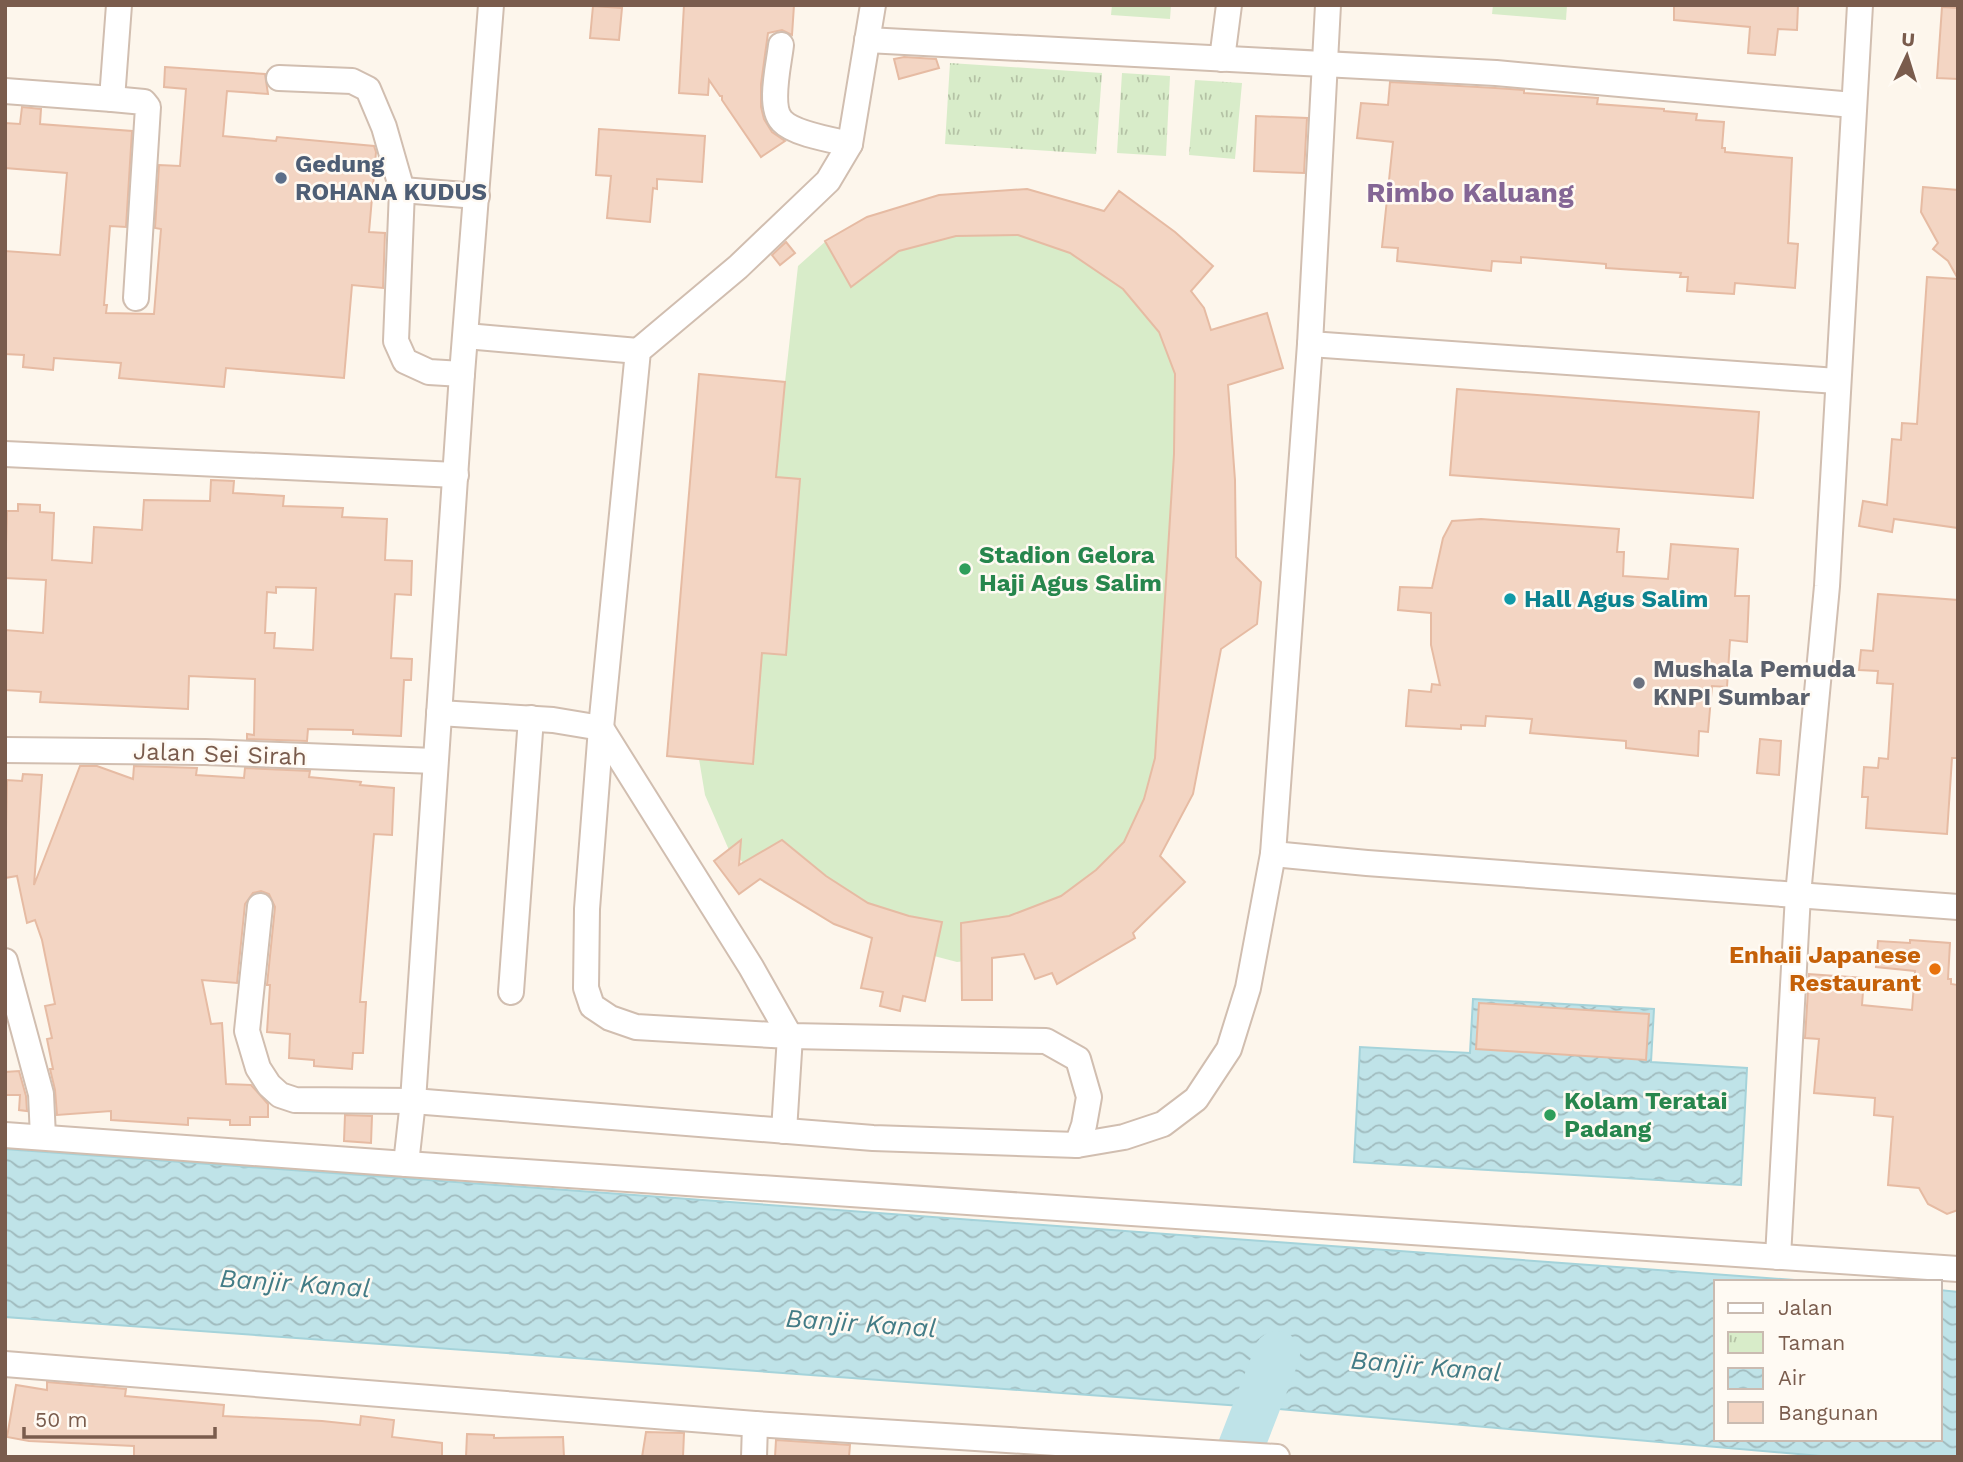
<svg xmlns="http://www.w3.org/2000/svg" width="1963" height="1462" font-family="'Work Sans',sans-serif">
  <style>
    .green { fill: #d8ecc9 }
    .park { fill: url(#park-tufts) }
    .water { fill: url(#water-waves); stroke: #a5d3da; stroke-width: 2 }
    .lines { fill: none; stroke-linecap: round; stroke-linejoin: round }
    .river { stroke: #bfe3e8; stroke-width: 46 }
    .building { fill: #f3d5c3; stroke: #e6bba3; stroke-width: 2; fill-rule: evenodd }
    .minor-casing { stroke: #d1beb0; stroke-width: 28 }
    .minor { stroke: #fff; stroke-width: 24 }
    .service-dot { fill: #5c6f8a; stroke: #fffaf3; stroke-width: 2.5 }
    .leisure-dot { fill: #2e9e5b; stroke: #fffaf3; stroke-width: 2.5 }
    .culture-dot { fill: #0f9aa8; stroke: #fffaf3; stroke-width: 2.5 }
    .worship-dot { fill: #6b7280; stroke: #fffaf3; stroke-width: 2.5 }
    .food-dot { fill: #e8710a; stroke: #fffaf3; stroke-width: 2.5 }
    .labels { text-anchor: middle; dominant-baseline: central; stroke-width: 5; stroke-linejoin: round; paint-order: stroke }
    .service-label { font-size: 24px; font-weight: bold; fill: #4e5e75; stroke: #fffaf3; text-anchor: start }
    .leisure-label { font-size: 24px; font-weight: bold; fill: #27864d; stroke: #fffaf3; text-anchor: start }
    .culture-label { font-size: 24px; font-weight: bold; fill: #0d838f; stroke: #fffaf3; text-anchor: start }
    .worship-label { font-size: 24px; font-weight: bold; fill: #5b616d; stroke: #fffaf3; text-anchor: start }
    .street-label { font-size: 24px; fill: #7a5c4d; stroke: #fffaf3 }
    .food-label { font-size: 24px; font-weight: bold; fill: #c56008; stroke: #fffaf3; text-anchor: end }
    .water-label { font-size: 26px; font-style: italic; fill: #437c86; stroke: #fffaf3 }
    .quarter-label { font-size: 28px; font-weight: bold; fill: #846695; stroke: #fffaf3 }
  </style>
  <defs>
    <pattern id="park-tufts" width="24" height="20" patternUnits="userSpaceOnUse" patternTransform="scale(1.75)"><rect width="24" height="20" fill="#d8ecc9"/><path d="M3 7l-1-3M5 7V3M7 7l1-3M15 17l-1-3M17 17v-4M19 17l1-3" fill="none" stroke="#b4c2a5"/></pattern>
    <pattern id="water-waves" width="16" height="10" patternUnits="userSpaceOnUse" patternTransform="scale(1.75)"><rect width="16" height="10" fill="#bfe3e8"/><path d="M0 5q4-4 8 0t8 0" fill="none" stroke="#a0bbbe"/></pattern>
  </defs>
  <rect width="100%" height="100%" fill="#fdf6ec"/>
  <g class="green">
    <polygon points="1112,5 1171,5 1170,19 1111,15"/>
    <polygon points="1493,5 1567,5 1566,20 1492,14"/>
    <polygon points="1027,189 1100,209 1154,245 1204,308 1229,390 1235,480 1236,557 1261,582 1257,624 1221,649 1193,795 1162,853 1133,892 1028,954 957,962 892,945 834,924 769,885 729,850 705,795 699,759 667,756 699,374 785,382 798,266 826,241 868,217 939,195"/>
  </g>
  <g class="park">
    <polygon points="950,63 1102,73 1096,154 945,144"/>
    <polygon points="1122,73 1170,76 1166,156 1117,153"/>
    <polygon points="1195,80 1242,83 1235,159 1189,155"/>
  </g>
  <g class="water">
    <polygon points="1473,999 1654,1009 1651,1062 1747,1068 1741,1185 1354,1162 1360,1047 1470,1053"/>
    <polygon points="5,1149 1822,1282 1716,1282 1716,1439 1940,1439 1940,1290 1958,1292 1958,1457 1832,1457 1256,1407 5,1317"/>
  </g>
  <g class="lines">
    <polyline class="river" points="1237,1457 1277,1354"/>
  </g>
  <g class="building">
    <polygon points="684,5 794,5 792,35 782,30 768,33 761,84 761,107 764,119 772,132 785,141 761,157 722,100 722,96 720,96 709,80 708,95 679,93"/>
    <polygon points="1674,5 1798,5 1797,30 1778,29 1775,55 1748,53 1750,27 1674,20"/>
    <polygon points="593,6 622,8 619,40 590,38"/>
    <polygon points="1942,7 1958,8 1958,79 1937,78"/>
    <polygon points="904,57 936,59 939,68 899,79 894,59"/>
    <polygon points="165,67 265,74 268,94 227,91 223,136 276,141 277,137 374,146 376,152 369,232 385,233 383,288 352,285 344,378 226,368 224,387 119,378 121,363 54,358 53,370 23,367 24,355 5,354 5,251 60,255 67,173 5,168 5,123 20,124 22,107 41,109 40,124 132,131 126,227 110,226 104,305 107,305 106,313 154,314 161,229 155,228 159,165 180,166 186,89 164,87"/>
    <polygon points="1390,82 1495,88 1524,90 1524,93 1598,98 1597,104 1664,109 1664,111 1697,114 1696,120 1724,122 1722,148 1725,148 1725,152 1792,158 1788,243 1798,244 1795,288 1735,283 1734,294 1687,291 1688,277 1680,277 1681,273 1606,268 1606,264 1521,257 1521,263 1492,261 1491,271 1397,261 1398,248 1382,247 1393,142 1357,138 1361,103 1388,105"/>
    <polygon points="1256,116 1307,118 1304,173 1254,171"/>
    <polygon points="599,129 705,136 702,182 657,179 657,189 653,188 650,222 607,218 611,176 596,175"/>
    <polygon points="1923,187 1958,190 1958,279 1948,261 1933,249 1938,243 1921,212"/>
    <polygon points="1027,189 1104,211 1119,191 1175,232 1213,266 1191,291 1204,308 1211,330 1267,313 1283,368 1228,385 1235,480 1236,557 1261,582 1257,624 1221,649 1193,794 1160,856 1185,882 1133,933 1135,938 1057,984 1052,973 1035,979 1024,954 992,958 992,1000 962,1000 961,923 1009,916 1061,896 1096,870 1124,842 1144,799 1155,758 1174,454 1175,374 1159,332 1123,289 1070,253 1018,235 956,236 899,251 851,287 825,241 867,217 939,195"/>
    <polygon points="786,242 795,253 780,265 772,255"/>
    <polygon points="1927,277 1958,279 1958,528 1894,519 1892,532 1859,526 1863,501 1887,505 1892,439 1901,440 1902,423 1917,424"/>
    <polygon points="699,374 785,382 776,477 800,479 786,655 762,653 753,764 667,756"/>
    <polygon points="1457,389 1759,412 1753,498 1450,475"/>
    <path d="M211 480 234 481 233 493 284 496 283 506 343 508 342 517 387 519 385 560 412 561 411 595 395 594 391 658 412 659 411 680H404L401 736 353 734V730L308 729 307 741 247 739V734L254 735 255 679 189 676 188 709 40 702 41 692 5 690V630L43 633 46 580 5 578 7 511H18V504L40 505V512L54 513 52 560 92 563 94 527 142 530 144 500 210 501ZM276 587 316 588 313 650 274 648 275 633H265L267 592 276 593Z"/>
    <polygon points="1481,519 1619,529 1617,552 1624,552 1623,576 1668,579 1671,544 1738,549 1735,596 1749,596 1747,642 1730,640 1727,687 1712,686 1708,732 1699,731 1698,756 1626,748 1626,741 1530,733 1532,719 1486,716 1485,726 1461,725 1461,729 1406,726 1409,690 1431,692 1432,684 1440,685 1431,645 1431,613 1398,610 1400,587 1432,588 1443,538 1452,521"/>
    <polygon points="1878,594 1958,600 1958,758 1952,758 1947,834 1866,828 1868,797 1862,797 1864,767 1878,768 1879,758 1888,759 1893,684 1877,683 1878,671 1859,670 1861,650 1873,651"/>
    <polygon points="1760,739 1781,741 1779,775 1757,773"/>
    <polygon points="80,766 97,766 133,779 134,766 197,768 196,775 244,778 245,768 310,771 309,777 361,782 360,785 394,788 392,835 374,834 360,1002 366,1002 363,1053 353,1053 352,1069 314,1066 314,1060 289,1058 290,1034 267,1032 270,985 267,985 275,907 269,894 261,891 253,893 245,904 237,983 202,980 211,1024 222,1023 226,1084 251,1085 268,1104 268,1117 250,1117 250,1125 230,1125 230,1120 188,1118 188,1125 111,1120 111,1111 57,1115 55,1090 50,1069 53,1069 47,1039 52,1038 45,1006 55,1004 42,940 35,920 27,923 17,876 5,878 7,780 22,781 23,774 42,775 34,885"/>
    <polygon points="741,840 739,865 782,840 826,876 868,903 909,916 942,922 925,1001 903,996 900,1011 880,1006 883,992 861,988 872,938 834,924 760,879 739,894 714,861"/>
    <polygon points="1910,940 1950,943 1948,979 1951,979 1951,984 1958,985 1958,1210 1947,1214 1928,1204 1919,1188 1888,1185 1893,1117 1874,1115 1875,1098 1814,1093 1819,1039 1805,1038 1809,974 1864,978 1862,1005 1912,1010 1915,971 1876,967 1878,941 1910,943"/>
    <polygon points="1479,1003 1649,1014 1646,1060 1476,1049"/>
    <polygon points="19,1071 26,1096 27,1111 19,1110 20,1095 5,1095 5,1072"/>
    <polygon points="345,1115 372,1116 371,1143 344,1141"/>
    <polygon points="47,1382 126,1389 125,1396 224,1405 223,1416 322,1421 360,1425 361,1416 394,1420 392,1437 442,1443 442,1457 134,1457 134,1446 29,1441 7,1437 16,1385 47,1390"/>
    <polygon points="646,1432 684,1433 683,1457 642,1457"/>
    <polygon points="467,1434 494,1435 494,1438 563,1437 564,1457 466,1457"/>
    <polygon points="776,1440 850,1445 849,1457 775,1457"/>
  </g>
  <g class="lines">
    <g class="minor-casing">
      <g id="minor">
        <polyline points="873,5 850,144 828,181 738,267 638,351 601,728 587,909 586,988 592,1006 610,1018 636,1027 790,1036 1046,1041 1078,1059 1089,1097 1084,1125 1077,1145"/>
        <polyline points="867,40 1496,73 1853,105"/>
        <path d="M781 45C779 64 768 107 782 121 794 134 832 140 850 144"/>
        <polyline points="1222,59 1229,5"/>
        <polyline points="279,78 352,81 368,89 384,127 402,190"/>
        <polyline points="5,91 112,99 119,5"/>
        <polyline points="112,99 144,102 148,107 136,298"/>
        <polyline points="466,336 638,351"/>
        <polyline points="1310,344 1837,381"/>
        <polyline points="462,374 429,372 405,361 396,341 402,190 477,196"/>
        <polyline points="5,454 456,475"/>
        <polyline points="439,713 553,720 601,728 751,967 790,1036 784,1131"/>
        <polyline points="5,750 205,752 435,761"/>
        <polyline points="1273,854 1367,863 1958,907"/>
        <polyline points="260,906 247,1031 258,1068 269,1085 280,1095 295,1100 413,1101 873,1138 1077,1145 1124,1137 1163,1124 1196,1099 1229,1049 1248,988 1273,854 1310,344 1328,5"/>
        <polyline points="5,961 41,1094 43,1137"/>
        <polyline points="511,992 531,718"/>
        <polyline points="5,1135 406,1164 1958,1269"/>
        <polyline points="406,1164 413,1101 462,374 491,5"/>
        <polyline points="1778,1257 1798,895 1827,586 1860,5"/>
        <polyline points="5,1364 755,1424 1277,1457"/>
        <polyline points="754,1457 755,1424"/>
      </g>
    </g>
    <use href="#minor" class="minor"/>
  </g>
  <circle class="service-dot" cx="281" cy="178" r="7"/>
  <g class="leisure-dot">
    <circle cx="965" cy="569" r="7"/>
    <circle cx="1550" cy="1115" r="7"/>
  </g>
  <circle class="culture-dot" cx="1510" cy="599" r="7"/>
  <circle class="worship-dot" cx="1639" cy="683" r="7"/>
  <circle class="food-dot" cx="1935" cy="969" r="7"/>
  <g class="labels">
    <g class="service-label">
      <text x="295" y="164">Gedung<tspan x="295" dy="28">ROHANA KUDUS</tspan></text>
    </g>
    <g class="leisure-label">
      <text x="979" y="555">Stadion Gelora<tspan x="979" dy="28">Haji Agus Salim</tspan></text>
      <text x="1564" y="1101">Kolam Teratai<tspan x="1564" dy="28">Padang</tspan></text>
    </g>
    <g class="culture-label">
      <text x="1524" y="599">Hall Agus Salim</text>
    </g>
    <g class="worship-label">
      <text x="1653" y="669">Mushala Pemuda<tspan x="1653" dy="28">KNPI Sumbar</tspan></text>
    </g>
    <g class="street-label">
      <text transform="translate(220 754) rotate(2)">Jalan Sei Sirah</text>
    </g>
    <g class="food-label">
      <text x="1921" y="955">Enhaii Japanese<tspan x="1921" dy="28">Restaurant</tspan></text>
    </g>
    <g class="water-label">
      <text transform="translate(295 1283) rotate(4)">Banjir Kanal</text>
      <text transform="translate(861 1323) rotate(4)">Banjir Kanal</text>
      <text transform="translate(1426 1366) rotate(5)">Banjir Kanal</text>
    </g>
    <g class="quarter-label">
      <text x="1470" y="192">Rimbo Kaluang</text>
    </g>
  </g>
  <rect width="1963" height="1462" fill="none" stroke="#7a5c4d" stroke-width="14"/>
  <rect x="1714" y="1280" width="228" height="161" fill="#fffaf3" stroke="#cabbb1" stroke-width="2"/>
  <rect x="1728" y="1303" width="35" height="10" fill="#ffffff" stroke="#cabbb1" stroke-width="2"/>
  <text x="1778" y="1315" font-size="21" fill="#7a5c4d">Jalan</text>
  <rect x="1728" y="1332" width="35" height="21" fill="url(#park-tufts)" stroke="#cabbb1" stroke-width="2"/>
  <text x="1778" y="1350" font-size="21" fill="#7a5c4d">Taman</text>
  <rect x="1728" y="1368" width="35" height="21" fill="url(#water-waves)" stroke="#cabbb1" stroke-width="2"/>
  <text x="1778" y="1385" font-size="21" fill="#7a5c4d">Air</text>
  <rect x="1728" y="1402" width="35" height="21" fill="#f3d5c3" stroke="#cabbb1" stroke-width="2"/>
  <text x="1778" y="1420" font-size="21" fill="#7a5c4d">Bangunan</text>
  <g transform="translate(1907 56) rotate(4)" stroke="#fffaf3" stroke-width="5" paint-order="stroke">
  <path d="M0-5L12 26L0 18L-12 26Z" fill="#7a5c4d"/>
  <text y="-10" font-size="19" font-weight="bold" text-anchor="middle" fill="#7a5c4d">U</text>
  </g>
  <path d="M24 1427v10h191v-10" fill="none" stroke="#7a5c4d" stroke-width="3.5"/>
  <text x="35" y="1427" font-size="21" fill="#7a5c4d" stroke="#fffaf3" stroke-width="5" paint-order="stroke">50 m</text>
</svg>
